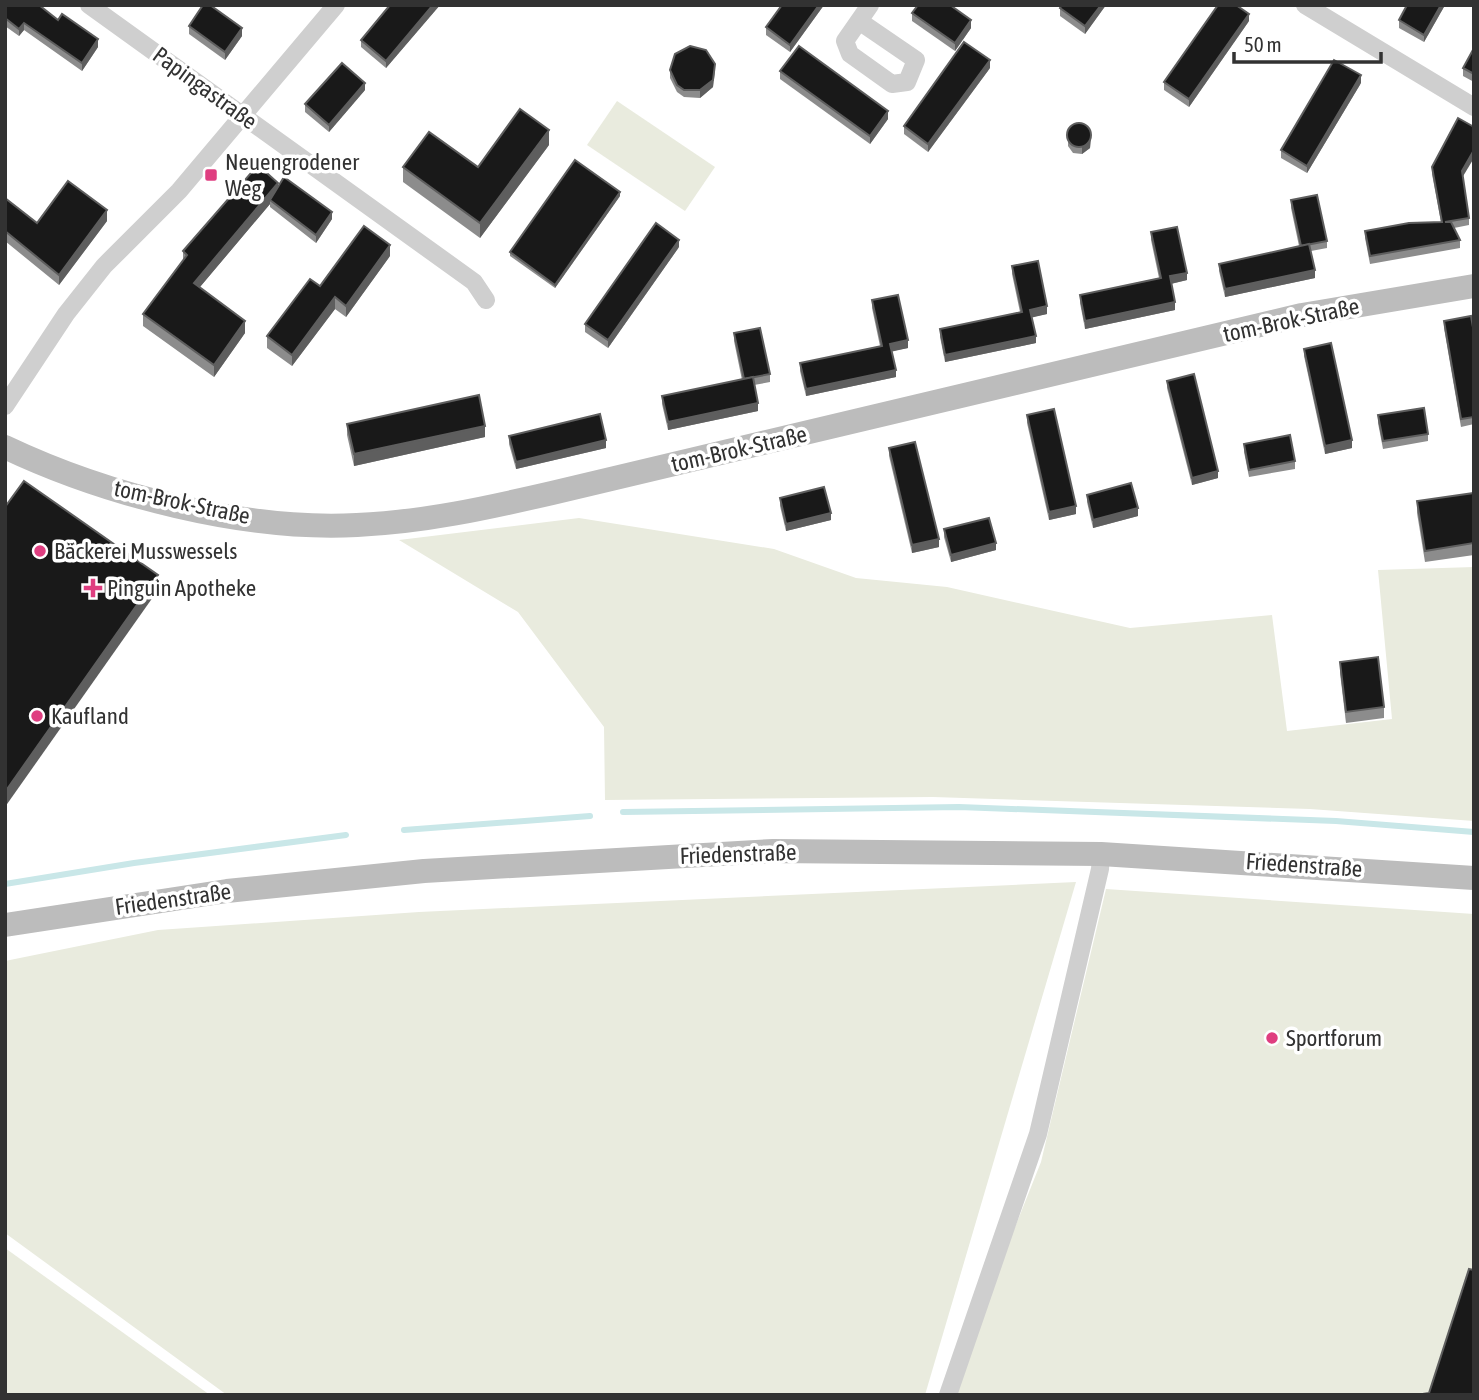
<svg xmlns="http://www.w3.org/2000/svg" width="1479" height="1400" font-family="'Asap Condensed',sans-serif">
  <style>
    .green { fill: #e9ebde }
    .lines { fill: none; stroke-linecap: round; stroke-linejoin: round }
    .stream { stroke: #c9e7e8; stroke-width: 6 }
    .street { stroke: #cfcfcf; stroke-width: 18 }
    .secondary { stroke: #bcbcbc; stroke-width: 24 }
    .wall { fill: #8c8c8c }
    .shaded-wall { fill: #5e5e5e }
    .building { fill: #191919; stroke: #5e5e5e; stroke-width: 2 }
    .poi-dot { fill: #df3e80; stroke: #fff; stroke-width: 2.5 }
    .labels { text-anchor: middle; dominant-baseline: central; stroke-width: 7; stroke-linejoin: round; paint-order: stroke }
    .street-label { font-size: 23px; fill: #323232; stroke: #fff }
    .poi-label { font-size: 23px; fill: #323232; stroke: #fff; text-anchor: start }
  </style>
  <rect width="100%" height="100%" fill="#fff"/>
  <g class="green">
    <polygon points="617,101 715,167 685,211 587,145"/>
    <polygon points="579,518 774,549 856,578 947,587 1130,628 1272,615 1287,731 1392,719 1378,570 1474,567 1474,821 1310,809 933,797 605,800 604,727 518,612 399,540"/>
    <polygon points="1076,882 925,1395 227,1395 5,1233 5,961 158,930 419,912"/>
    <polygon points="1106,889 1474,914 1474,1395 948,1395 1041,1162"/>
    <polygon points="5,1248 210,1395 5,1395"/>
  </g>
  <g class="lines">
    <g class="stream">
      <polyline points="623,812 959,807 1336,821 1474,832"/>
      <polyline points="404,830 590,816"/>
      <polyline points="5,884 134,863 346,835"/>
    </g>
    <g class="street">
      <polyline points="89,5 474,282 486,300"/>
      <polyline points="1305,5 1474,107"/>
      <polyline points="859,21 916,60 907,82 892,84 850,54 845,41 870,5"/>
      <polyline points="5,406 66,314 104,266 179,191 336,5"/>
      <polyline points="948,1395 1038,1134 1100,869 1101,854"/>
    </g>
    <g class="secondary">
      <path d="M5 447C106 495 245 531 357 525 424 522 487 508 552 493L1302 315 1474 286"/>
      <polyline points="5,925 227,891 424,871 773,851 1101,854 1474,878"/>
    </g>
  </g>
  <g class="wall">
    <polygon points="5,5 58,20 98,47 82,71 24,30 19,36 5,26"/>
    <polygon points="390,5 440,5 386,68 361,47 361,40"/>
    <polygon points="824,5 790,52 766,35 766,27"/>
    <polygon points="1106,5 1085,34 1060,16 1060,8"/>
    <polygon points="1445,5 1424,42 1399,28 1399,20"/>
    <polygon points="912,13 971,28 955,51 912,21"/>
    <polygon points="1249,21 1189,107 1164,90 1164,82"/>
    <polygon points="189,26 242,36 225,60 189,34"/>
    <polygon points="1474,48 1474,82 1463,76 1463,68"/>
    <polygon points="990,68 928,152 904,134 904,126"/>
    <polygon points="670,70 715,71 713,87 700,98 684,97 677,92 670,78"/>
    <polygon points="780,71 888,119 870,144 780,79"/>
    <polygon points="1361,83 1307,173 1281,158 1281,150"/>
    <polygon points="365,90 329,132 305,112 305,104"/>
    <polygon points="1068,138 1091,139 1090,148 1082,154 1073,153 1068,146"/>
    <polygon points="549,145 480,238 403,182 403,167 478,167"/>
    <polygon points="1432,167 1462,177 1469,218 1469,225 1454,228 1460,240 1460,248 1370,264 1365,238 1365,231 1441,222 1432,174"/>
    <polygon points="278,188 332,219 316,243 270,207 270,204 200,287 245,333 214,377 143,326 143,314 183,260 183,251"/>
    <polygon points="620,196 555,288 510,256 510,252"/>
    <polygon points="5,198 37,223 107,221 59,285 5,241"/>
    <polygon points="1291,200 1327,241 1327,248 1311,251 1315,278 1225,297 1219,271 1219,264 1299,246 1291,208"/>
    <polygon points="1151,232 1187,280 1171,284 1175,310 1085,329 1080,303 1080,295 1159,278 1151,240"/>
    <polygon points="679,247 608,348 585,332 585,324"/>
    <polygon points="390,256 346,317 335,309 292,366 267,348 267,336 320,286"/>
    <polygon points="1012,266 1047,314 1032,317 1036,343 945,362 940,337 940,329 1020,312 1012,274"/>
    <polygon points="872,300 908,348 892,351 896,377 806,396 800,371 800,363 880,346 872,308"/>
    <polygon points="1444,321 1474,333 1474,424 1461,427 1444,328"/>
    <polygon points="734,333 770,374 770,382 754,385 758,411 668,430 662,404 662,396 742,380 734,341"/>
    <polygon points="1304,349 1352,448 1325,454 1304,356"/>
    <polygon points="1167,381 1218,478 1192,485 1167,388"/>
    <polygon points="1027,415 1076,514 1049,520 1027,423"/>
    <polygon points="1378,415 1428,434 1428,441 1383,449 1378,423"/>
    <polygon points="347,424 485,437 354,466 347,435"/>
    <polygon points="509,436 606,448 516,469 509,444"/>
    <polygon points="1244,444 1295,461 1295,469 1249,477 1244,452"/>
    <polygon points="889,448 939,547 912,553 889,456"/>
    <polygon points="1474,493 1474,555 1425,562 1417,513 1417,501"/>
    <polygon points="1087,495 1138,516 1093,528 1087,502"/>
    <polygon points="780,498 831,520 786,531 780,506"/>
    <polygon points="944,529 996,550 951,562 944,537"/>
    <polygon points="1340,662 1384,707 1384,718 1346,723 1340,673"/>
  </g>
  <g class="shaded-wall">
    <polygon points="433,5 440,5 386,68 386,61"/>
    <polygon points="819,5 824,5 790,52 790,45"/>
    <polygon points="1101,5 1106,5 1085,34 1085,26"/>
    <polygon points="1441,5 1445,5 1424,42 1424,35"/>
    <polygon points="1249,14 1249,21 1189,107 1189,99"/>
    <polygon points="971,20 971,28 955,51 955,43"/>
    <polygon points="24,23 24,30 19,36 19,29"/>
    <polygon points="242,28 242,36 225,60 225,52"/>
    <polygon points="98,39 98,47 82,71 82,63"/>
    <polygon points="990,60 990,68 928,152 928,144"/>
    <polygon points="715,64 713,87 700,98 700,90"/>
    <polygon points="1361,75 1361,83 1307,173 1307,166"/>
    <polygon points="365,83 365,90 329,132 329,125"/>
    <polygon points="888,111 888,119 870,144 870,136"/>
    <polygon points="549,130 549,145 480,238 480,223"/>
    <polygon points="1091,131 1090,148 1082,154 1082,147"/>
    <polygon points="1474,150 1474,158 1462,178 1462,171"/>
    <polygon points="278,183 278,195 270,200 270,204 194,294 194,283"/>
    <polygon points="620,192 620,196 555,288 555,285"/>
    <polygon points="107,210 107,221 59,285 59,275"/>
    <polygon points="332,212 332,219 316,243 316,235"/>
    <polygon points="679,240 679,247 608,348 608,340"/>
    <polygon points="390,245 390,256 346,317 346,306"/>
    <polygon points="1315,270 1315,278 1225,297 1225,289"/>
    <polygon points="1187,273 1187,280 1170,284 1170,276"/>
    <polygon points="335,297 335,309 292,366 292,355"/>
    <polygon points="1175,302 1175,310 1085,329 1085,321"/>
    <polygon points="1047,306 1047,314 1030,318 1030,310"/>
    <polygon points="245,321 245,333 214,377 214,365"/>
    <polygon points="1036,336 1036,343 945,362 945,355"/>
    <polygon points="908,340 908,348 890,352 890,344"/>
    <polygon points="896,370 896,377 806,396 806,389"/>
    <polygon points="758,403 758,411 668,430 668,422"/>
    <polygon points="485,426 485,437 354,466 354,454"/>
    <polygon points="606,440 606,448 516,469 516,462"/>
    <polygon points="1352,440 1352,448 1325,454 1325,446"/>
    <polygon points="1218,471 1218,478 1192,485 1192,478"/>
    <polygon points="1076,506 1076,514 1049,520 1049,512"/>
    <polygon points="1138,508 1138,516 1093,528 1093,520"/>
    <polygon points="831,513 831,520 786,531 786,524"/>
    <polygon points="939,539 939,547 912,553 912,545"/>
    <polygon points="996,543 996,550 951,562 951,555"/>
    <polygon points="158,575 158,590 5,807 5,792"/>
  </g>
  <g class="building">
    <polygon points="5,5 39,5 58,20 62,14 98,39 82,63 24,23 19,29 5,18"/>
    <polygon points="203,5 210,5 242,28 225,52 189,26"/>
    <polygon points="390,5 433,5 386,61 361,40"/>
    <polygon points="782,5 819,5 790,45 766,27"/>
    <polygon points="918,5 950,5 971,20 955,43 912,13"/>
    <polygon points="1062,5 1101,5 1085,26 1060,8"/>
    <polygon points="1218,5 1236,5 1249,14 1189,99 1164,82"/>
    <polygon points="1407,5 1441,5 1424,35 1399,20"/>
    <polygon points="964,42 990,60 928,144 904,126"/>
    <polygon points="690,46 706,50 715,64 713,80 700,90 684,90 677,85 670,70 675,54"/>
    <polygon points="799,46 888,111 870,136 780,71"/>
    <polygon points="1474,48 1474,74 1463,68"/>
    <polygon points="1334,60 1361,75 1307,166 1281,150"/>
    <polygon points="342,63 365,83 329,125 305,104"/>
    <polygon points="520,109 549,130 480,223 403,167 429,132 478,167"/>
    <polygon points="1458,118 1474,127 1474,150 1462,171 1469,218 1445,222 1451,222 1460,240 1370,256 1365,231 1409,223 1442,222 1432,167"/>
    <circle cx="1079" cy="135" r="12"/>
    <polygon points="575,160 620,192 555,285 510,252"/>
    <polygon points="258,165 278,183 194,283 245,321 214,365 143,314 187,255 183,251"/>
    <polygon points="284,177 332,212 316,235 270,200"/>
    <polygon points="68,181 107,210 59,275 5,231 5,198 37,223"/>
    <polygon points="1317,195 1327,241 1301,246 1291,200"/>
    <polygon points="656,223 679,240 608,340 585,324"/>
    <polygon points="364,226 390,245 346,306 335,297 292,355 267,336 310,279 320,286"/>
    <polygon points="1177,227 1187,273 1170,276 1175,302 1085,321 1080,295 1161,278 1151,232"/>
    <polygon points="1309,244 1315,270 1225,289 1219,264"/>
    <polygon points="1038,261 1047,306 1030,310 1036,336 945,355 940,329 1022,312 1012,266"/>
    <polygon points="898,295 908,340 890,344 896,370 806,389 800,363 882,346 872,300"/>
    <polygon points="1471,316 1474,333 1474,417 1461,419 1444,321"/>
    <polygon points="760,328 770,374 744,379 734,333"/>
    <polygon points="1331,343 1352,440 1325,446 1304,349"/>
    <polygon points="1194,374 1218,471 1192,478 1167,381"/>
    <polygon points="753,377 758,403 668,422 662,396"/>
    <polygon points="479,395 485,426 354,454 347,424"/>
    <polygon points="1424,408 1428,434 1383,441 1378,415"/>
    <polygon points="1054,409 1076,506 1049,512 1027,415"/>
    <polygon points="600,414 606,440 516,462 509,436"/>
    <polygon points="1290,435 1295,461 1249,470 1244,444"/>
    <polygon points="915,442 939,539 912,545 889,448"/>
    <polygon points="24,481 158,575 5,792 5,507"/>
    <polygon points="1131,483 1138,508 1093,520 1087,495"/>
    <polygon points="824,487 831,513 786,524 780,498"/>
    <polygon points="1474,493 1474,543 1425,551 1417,501"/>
    <polygon points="989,518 996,543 951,555 944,529"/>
    <polygon points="1378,657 1384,707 1346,712 1340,662"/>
    <polygon points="1469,1269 1474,1270 1474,1395 1416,1395 1429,1393"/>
  </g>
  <g class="poi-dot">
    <rect x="204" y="168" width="14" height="14" rx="3.5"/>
    <circle cx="40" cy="551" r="7"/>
    <path d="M89.5 577.5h7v7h7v7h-7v7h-7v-7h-7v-7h7z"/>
    <circle cx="37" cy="716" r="7"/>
    <circle cx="1272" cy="1038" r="7"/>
  </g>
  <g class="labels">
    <g class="street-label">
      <text transform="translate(205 88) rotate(36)">Papingastraße</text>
      <text transform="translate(1291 320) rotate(-12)">tom-Brok-Straße</text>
      <text transform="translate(739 449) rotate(-13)">tom-Brok-Straße</text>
      <text transform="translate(182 502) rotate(12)">tom-Brok-Straße</text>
      <text transform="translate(738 854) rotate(-2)">Friedenstraße</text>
      <text transform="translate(1304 865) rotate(4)">Friedenstraße</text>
      <text transform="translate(173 899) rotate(-8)">Friedenstraße</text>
    </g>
    <g class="poi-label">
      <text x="225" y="162">Neuengrodener<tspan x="225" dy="26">Weg</tspan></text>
      <text x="54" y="551">Bäckerei Musswessels</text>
      <text x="107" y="588">Pinguin Apotheke</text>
      <text x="51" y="716">Kaufland</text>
      <text x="1286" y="1038">Sportforum</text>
    </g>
  </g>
  <rect width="1479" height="1400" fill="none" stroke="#323232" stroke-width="14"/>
  <path d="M1234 52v10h147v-10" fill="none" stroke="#323232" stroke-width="3.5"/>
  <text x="1244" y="52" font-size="21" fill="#323232" stroke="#ffffff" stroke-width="5" paint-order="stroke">50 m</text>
</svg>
